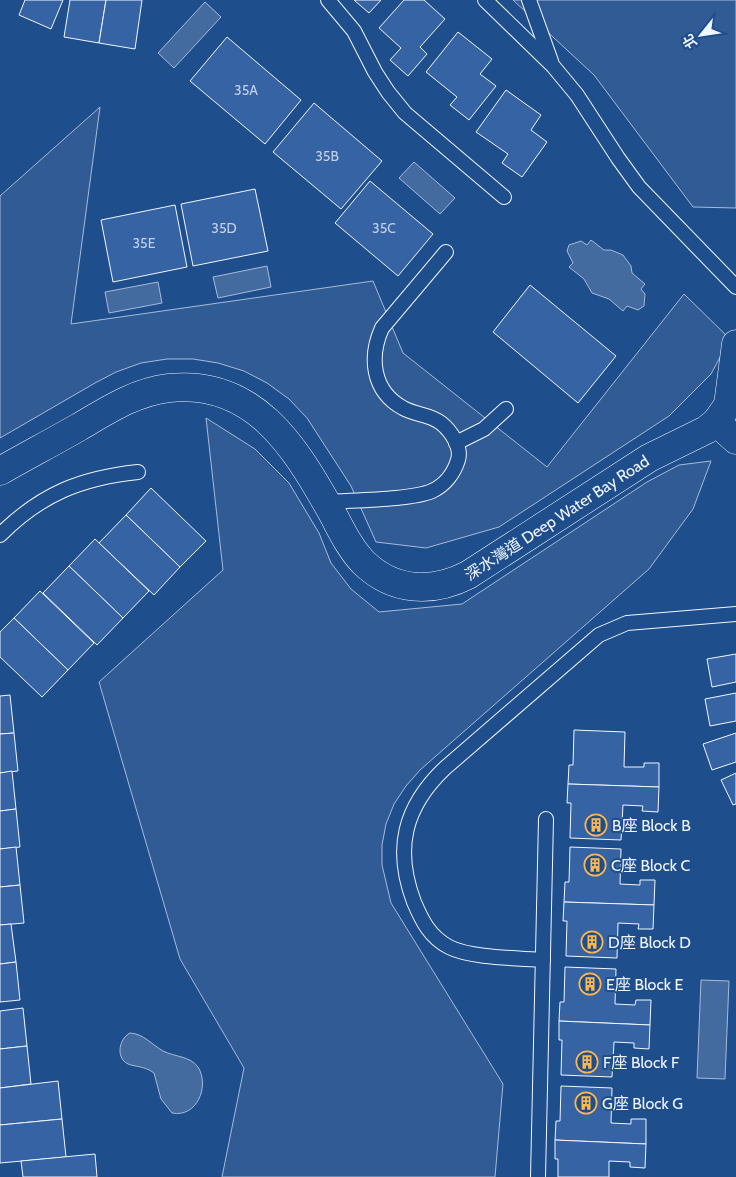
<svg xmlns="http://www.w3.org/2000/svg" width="736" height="1177" font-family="Cabin,'Noto Sans TC',sans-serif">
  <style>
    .built { fill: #305b95; stroke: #a8bbd7 }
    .water { fill: #446ba0; stroke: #a8bbd7 }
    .building { fill: #3563a3; stroke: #f2f6ff }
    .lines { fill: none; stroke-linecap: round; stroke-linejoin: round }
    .service-casing { stroke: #f2f6ff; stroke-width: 16 }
    .minor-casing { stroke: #f2f6ff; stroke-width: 29 }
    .tertiary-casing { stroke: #f2f6ff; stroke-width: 29 }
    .service { stroke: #1f4e8c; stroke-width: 14 }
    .minor { stroke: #1f4e8c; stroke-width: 28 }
    .tertiary { stroke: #1f4e8c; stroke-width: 28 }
    .labels { text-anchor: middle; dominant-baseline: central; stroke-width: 4; stroke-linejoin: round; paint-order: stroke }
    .number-label { font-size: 14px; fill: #c3d1e8 }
    .street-label { font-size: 16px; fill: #f2f6ff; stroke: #1f4e8c }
    .poi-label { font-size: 16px; fill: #f2f6ff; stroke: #1f4e8c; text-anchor: start }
  </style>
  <rect width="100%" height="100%" fill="#1f4e8c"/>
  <g class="built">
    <polygon points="513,0 736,0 736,208 693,207 594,75"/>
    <polygon points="100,107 71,324 373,281 403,353 547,467 684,294 730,339 711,374 669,416 499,527 426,548 376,542 351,486 307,418 289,399 267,383 244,371 218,363 193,359 167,359 141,363 116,372 95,383 0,438 0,196"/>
    <polygon points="206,418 255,449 289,483 319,533 331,563 351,589 379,612 462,604 647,482 679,465 711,461 693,509 649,569 420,770 406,786 394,804 386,824 382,845 382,865 391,903 503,1084 495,1177 222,1177 244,1068 180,959 99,682 223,570"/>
  </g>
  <g class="water">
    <polygon points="205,2 221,17 174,68 158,53"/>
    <polygon points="414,162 455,198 440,214 399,178"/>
    <polygon points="591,240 604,250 611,250 623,255 631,266 632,273 645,284 641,289 645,294 644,306 638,310 627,306 623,311 609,299 592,293 584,279 569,267 573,263 567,251 569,245 581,241 587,245"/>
    <polygon points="267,266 271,287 218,298 213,277"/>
    <polygon points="158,282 162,303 109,313 105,292"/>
    <polygon points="701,980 729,981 725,1079 697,1078"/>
    <path d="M130 1033C144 1034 151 1044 163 1051 175 1057 190 1056 198 1067 210 1086 197 1118 172 1113L161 1099 154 1073C146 1067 139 1067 131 1065 115 1061 118 1039 130 1033Z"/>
  </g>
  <g class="building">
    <polygon points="25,0 63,0 51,29 19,15"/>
    <polygon points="70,0 106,0 99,43 64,37"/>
    <polygon points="106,0 142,0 135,49 99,43"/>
    <polygon points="354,0 381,0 369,13"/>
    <polygon points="404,0 424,0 445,19 420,47 427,54 408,76 390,60 401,48 379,28"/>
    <polygon points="458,32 492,59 480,74 496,86 469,120 450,105 457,97 426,72"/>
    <polygon points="227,37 301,100 265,144 190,81"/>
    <polygon points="506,90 541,115 531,130 547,142 522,177 502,163 508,154 476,132"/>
    <polygon points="314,103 382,161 341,209 273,152"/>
    <polygon points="370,181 433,234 398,276 335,223"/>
    <polygon points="255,189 268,251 193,266 181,204"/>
    <polygon points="175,205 187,267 113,282 101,220"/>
    <polygon points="530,285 616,356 578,403 493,332"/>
    <polygon points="151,488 206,541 180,567 126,515"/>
    <polygon points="126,515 180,567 154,595 99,543"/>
    <polygon points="95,539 149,591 123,618 69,566"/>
    <polygon points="69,566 123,618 97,645 43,593"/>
    <polygon points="40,591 94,643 68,670 14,618"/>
    <polygon points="14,618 68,670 42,697 0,657 0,632"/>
    <polygon points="736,654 736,682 712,687 707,659"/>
    <polygon points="736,693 736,721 710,726 705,699"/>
    <polygon points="10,695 14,733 0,734 0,696"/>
    <polygon points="574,730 625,732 624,767 644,767 644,763 659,763 659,787 568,784 569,765 573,765"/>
    <polygon points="14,733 18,771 0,773 0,734"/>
    <polygon points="736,733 736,762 712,770 703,744"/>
    <polygon points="12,771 16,809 0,811 0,773"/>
    <polygon points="736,773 736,804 733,805 721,780"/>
    <polygon points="568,784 659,787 658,812 642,811 643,806 623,805 621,840 570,838 571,803 567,803"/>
    <polygon points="16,809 20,847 0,849 0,811"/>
    <polygon points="16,847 20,885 0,887 0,849"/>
    <polygon points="570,847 621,849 620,884 640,885 640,880 655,880 654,905 564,902 565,882 569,882"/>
    <polygon points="20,885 24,923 0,925 0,887"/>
    <polygon points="564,902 654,905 653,929 638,929 639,924 618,923 617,958 566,956 567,921 563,921"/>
    <polygon points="11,924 16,962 0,964 0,925"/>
    <polygon points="16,962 20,1000 0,1002 0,964"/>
    <polygon points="565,967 616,969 615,1004 635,1005 636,1000 651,1000 650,1025 559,1021 560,1002 564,1002"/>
    <polygon points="23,1008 27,1046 0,1049 0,1011"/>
    <polygon points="559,1021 650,1025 649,1049 634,1048 634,1043 614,1042 612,1077 561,1075 562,1040 559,1040"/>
    <polygon points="27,1046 31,1084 0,1088 0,1049"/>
    <polygon points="58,1081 62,1119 0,1125 0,1088"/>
    <polygon points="561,1086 612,1088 611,1123 631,1124 631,1119 646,1119 646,1144 555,1140 556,1121 560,1121"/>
    <polygon points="62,1119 66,1157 0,1163 0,1125"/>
    <polygon points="555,1140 646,1144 645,1168 630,1167 630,1162 609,1161 609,1177 558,1177 558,1159 555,1159"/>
    <polygon points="95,1154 97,1177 23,1177 21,1161"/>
  </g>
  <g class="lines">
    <g class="service-casing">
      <g id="service">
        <polyline points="328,0 354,31 375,72 388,92 405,113 504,197"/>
        <polyline points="485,0 553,66 577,95 618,158 639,187 736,287"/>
        <polyline points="529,0 551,61"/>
        <polyline points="456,443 484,429 506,409"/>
        <path d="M326 502C351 500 412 500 432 491 445 485 454 473 458 460 462 447 451 431 441 423 430 414 415 415 403 408 372 391 369 357 382 328L446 252"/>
        <path d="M0 535C41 494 81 478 138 472"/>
        <path d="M543 960C518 958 470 958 449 947 430 937 422 921 414 902 394 849 404 807 445 768L599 635 627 623 736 614"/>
        <polyline points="538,1177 546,819"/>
      </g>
    </g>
    <g class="minor-casing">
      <polyline id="minor" points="716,422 736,440"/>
    </g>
    <g class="tertiary-casing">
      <path id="tertiary" d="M0 471C26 456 53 442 79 427 108 410 135 392 169 388 253 379 294 445 330 509 340 527 349 548 364 563 394 592 433 593 468 575L649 458 706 430 716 422 728 405 736 344"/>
    </g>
    <use href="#service" class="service"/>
    <use href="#minor" class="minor"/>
    <use href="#tertiary" class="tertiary"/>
  </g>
  <defs>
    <g id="building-ring" transform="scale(1.125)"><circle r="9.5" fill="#1f4e8c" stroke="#ffb74d" stroke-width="1.5"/><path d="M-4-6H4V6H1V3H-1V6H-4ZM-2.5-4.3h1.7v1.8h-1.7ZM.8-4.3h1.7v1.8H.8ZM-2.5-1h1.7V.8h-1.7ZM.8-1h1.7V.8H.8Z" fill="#ffb74d"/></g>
  </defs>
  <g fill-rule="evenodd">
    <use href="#building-ring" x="596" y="825"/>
    <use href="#building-ring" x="595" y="865"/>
    <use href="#building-ring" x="592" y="942"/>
    <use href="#building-ring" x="590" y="984"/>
    <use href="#building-ring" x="587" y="1062"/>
    <use href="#building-ring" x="586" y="1103"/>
  </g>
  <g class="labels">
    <g class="number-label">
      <text x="246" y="90">35A</text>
      <text x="327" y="156">35B</text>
      <text x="224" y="228">35D</text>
      <text x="384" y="228">35C</text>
      <text x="144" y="243">35E</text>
    </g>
    <g class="street-label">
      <text transform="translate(557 518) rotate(-33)">深水灣道 Deep Water Bay Road</text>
    </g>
    <g class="poi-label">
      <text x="612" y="825">B座 Block B</text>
      <text x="611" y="865">C座 Block C</text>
      <text x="608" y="942">D座 Block D</text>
      <text x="606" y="984">E座 Block E</text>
      <text x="603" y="1062">F座 Block F</text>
      <text x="602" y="1103">G座 Block G</text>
    </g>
  </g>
  <g transform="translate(701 35) rotate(240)" stroke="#1f4e8c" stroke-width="4" paint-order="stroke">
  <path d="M0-4L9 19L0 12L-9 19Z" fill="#f2f6ff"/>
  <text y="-8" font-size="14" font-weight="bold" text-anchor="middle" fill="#f2f6ff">北</text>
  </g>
</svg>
